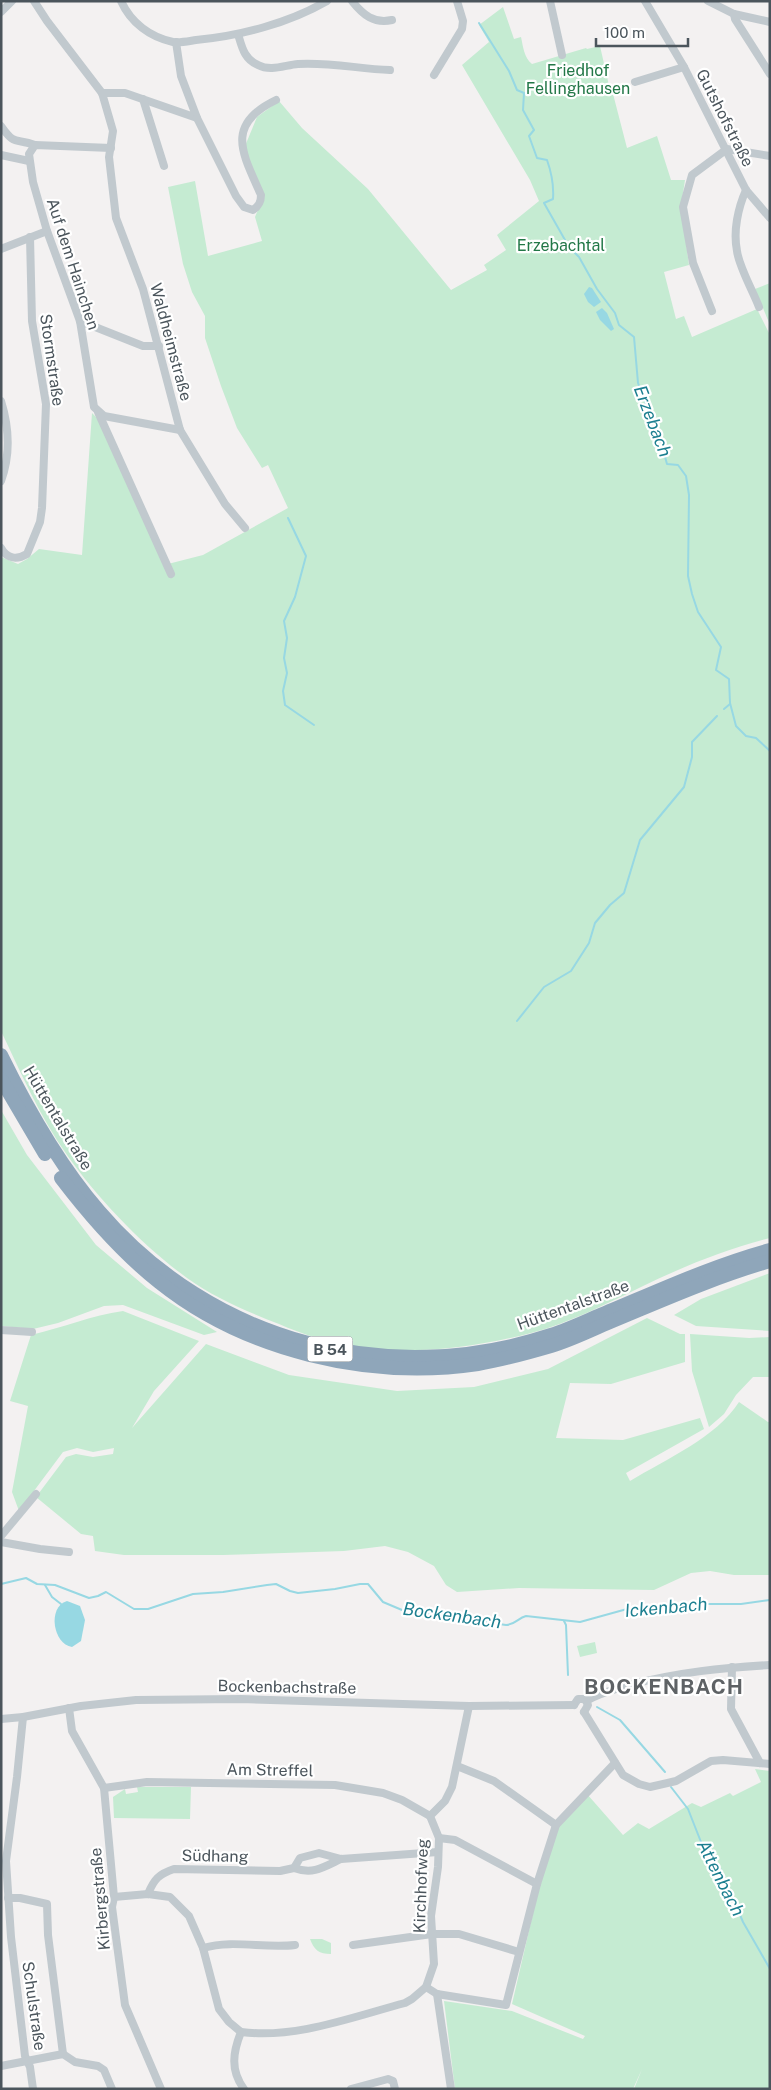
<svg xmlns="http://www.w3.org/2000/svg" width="771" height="2090" font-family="'Public Sans',sans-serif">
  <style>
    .green { fill: #c5ebd2 }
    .water { fill: #97d8e3 }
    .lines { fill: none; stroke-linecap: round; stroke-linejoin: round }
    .stream { stroke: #97d8e3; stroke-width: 2 }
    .street { stroke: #c1c9ce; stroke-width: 8 }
    .highway { stroke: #8fa6ba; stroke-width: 14 }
    .labels { text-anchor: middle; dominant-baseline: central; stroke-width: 4.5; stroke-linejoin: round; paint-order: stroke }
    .shield { fill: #fff; stroke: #81888d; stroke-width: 1 }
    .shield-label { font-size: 15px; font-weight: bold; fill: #4b555c }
    .park-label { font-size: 16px; fill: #227747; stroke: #fff }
    .street-label { font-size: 16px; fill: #4b555c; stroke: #fff }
    .water-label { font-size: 18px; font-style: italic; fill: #1c7f90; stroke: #fff }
    .district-label { font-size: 21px; font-weight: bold; letter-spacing: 1px; fill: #5e6265; stroke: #fff }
  </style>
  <rect width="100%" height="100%" fill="#f3f1f1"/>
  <g class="green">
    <path d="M503 7 514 39 521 37C523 46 524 58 532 64L586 48 587 49 600 46 610 90H612L627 148 657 136 671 180H685L681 206 689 265 664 272 676 319 684 316 692 337 757 309 770 335V1238C725 1249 680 1268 639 1288 604 1305 569 1323 531 1333 474 1348 409 1356 350 1346 326 1342 302 1334 279 1324 248 1312 215 1298 187 1278 143 1246 98 1199 67 1155 40 1117 21 1073 1 1031V557L18 564 27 559 39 549 82 555 92 413 98 419 164 565 203 555 288 508 268 465 262 468 237 428 221 386 205 338V316L192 292 183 264 168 187 195 181 208 256 262 241 255 217 260 205 245 146 257 117 279 101 302 128 368 189 451 290 487 270 484 265 506 250 497 235 539 201 530 180 462 65 489 42 479 25Z"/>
    <polygon points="770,283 770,325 755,289"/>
    <polygon points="1,1110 27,1155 96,1245 147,1288 217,1332 204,1335 123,1305 104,1306 58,1323 33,1329 1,1326"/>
    <polygon points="770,1273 770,1331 696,1326 674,1315 701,1299"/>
    <path d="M123 1311 199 1341 154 1391 132 1428 206 1344 289 1375 397 1391 474 1387 548 1369 647 1318 680 1334H685V1362L611 1384 570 1383 556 1438 623 1440 700 1418 704 1429 626 1473 630 1481C666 1459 716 1438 739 1402L768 1422H770V1575H734L710 1571 691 1573 654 1590 519 1588 457 1592 446 1585 434 1566 408 1552 385 1546 344 1551 223 1555H124L95 1551 93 1536 81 1534 36 1497 66 1457 76 1454 93 1457 113 1454 114 1448 93 1452 77 1448 63 1452 19 1511 12 1492 28 1406 10 1401 31 1335C62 1328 92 1315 123 1311Z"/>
    <polygon points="690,1334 749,1338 770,1337 770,1377 753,1377 736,1395 724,1414 709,1427 692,1371"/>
    <polygon points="595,1642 597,1653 580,1657 577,1646"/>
    <polygon points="755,1769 770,1771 770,2089 634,2089 642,2069 633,2089 455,2089 444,2001 512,2011 583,2039 585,2036 512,2004 540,1883 559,1823 587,1794 623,1835 638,1823 649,1829 692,1803 701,1807 730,1793 733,1796 761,1782"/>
    <polygon points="137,1787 191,1787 190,1819 114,1818 113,1797 125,1789 126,1794 138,1792"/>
    <path d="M310 1939H322L331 1943V1954C319 1954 314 1950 310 1939Z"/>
  </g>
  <g class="water">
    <polygon points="589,287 592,288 601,302 594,307 588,302 584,294"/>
    <polygon points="602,308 607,313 614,329 611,331 600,320 596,312"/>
    <path d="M67 1601 80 1606 85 1620 81 1641 72 1647C53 1644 47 1607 67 1601Z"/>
  </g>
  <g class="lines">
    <g class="stream">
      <path d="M479 23 509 71 517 90 524 93 523 110 534 130 529 136 537 158 547 160C552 174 554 185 553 199L544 203 569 247 579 257 597 289 615 313 619 325 634 337 638 383 662 446 667 464 678 465 686 476 689 495 688 576 692 594 698 612 721 647 716 670 729 679 730 703 736 726 746 736 756 738 770 751"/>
      <polyline points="288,518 306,556 295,597 284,621 287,638 284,658 287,673 283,691 285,705 314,725"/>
      <polyline points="724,709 730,704"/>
      <polyline points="517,1021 544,987 571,971 589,943 595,923 610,905 624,893 640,840 684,787 692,757 692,742 717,716"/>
      <path d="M1 1584 26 1578 37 1584 55 1585 89 1598 98 1596 106 1592 134 1609H148L193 1594 223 1592 267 1585 276 1584 290 1591 298 1593 335 1589 360 1584H368L383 1602 402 1610 506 1625C515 1625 518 1618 526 1616L580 1622 627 1609 670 1604H741L770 1600"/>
      <polyline points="45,1585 52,1597 61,1604"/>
      <polyline points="564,1621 566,1625 568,1675"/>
      <polyline points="597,1707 620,1720 665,1772"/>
      <polyline points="671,1787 688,1809 701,1842 721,1870 743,1922 770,1969"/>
    </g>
    <g class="street">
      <polyline points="34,1 47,21 102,93 113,131 109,157 116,218 143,289 180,430 225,504 245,528"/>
      <path d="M121 1C131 23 150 37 173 42 180 43 189 41 196 40 240 36 289 23 327 1"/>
      <path d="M352 1C363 15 374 24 392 20"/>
      <polyline points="550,1 562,55"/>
      <polyline points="645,1 684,67 746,190 770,218"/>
      <polyline points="708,1 734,14 735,19 770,74"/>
      <polyline points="1,12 12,1"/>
      <polyline points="734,14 770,22"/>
      <path d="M238 34C242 47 244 59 258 65 271 72 285 65 298 64 330 62 359 69 390 70"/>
      <polyline points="434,75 462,29 463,21 457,1"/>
      <polyline points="635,82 684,67"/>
      <polyline points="102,93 125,93 197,118 181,76 176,42"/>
      <polyline points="143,99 164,166"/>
      <path d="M197 118 236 196 244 207 253 210C259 206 261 202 261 195 243 154 224 125 276 100"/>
      <path d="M1 126C15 146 15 138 35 145"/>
      <polyline points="111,148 35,145 29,154 33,182 47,231 80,321 94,407 104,416 180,430"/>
      <polyline points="1,155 29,161"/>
      <path d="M746 190C738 208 733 231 737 251 739 267 753 291 759 307"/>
      <polyline points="1,249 47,231"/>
      <polyline points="712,311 693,263 683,207 692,175 727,149 770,156"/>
      <polyline points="80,321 143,346 159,346"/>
      <path d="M1 401C9 427 11 454 1 481"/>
      <polyline points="98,412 171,574"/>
      <path d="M1 548C7 559 17 560 27 554L40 522 42 508 46 404 32 321 30 237"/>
      <polyline points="1,1330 32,1332"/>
      <polyline points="1,1536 36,1494"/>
      <polyline points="1,1542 40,1549 69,1552"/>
      <polyline points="732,1667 731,1709 760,1763"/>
      <path d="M586 1701C601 1692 617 1689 633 1684 681 1672 720 1668 770 1665"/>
      <polyline points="574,1705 578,1699 585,1699 588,1705 584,1712"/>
      <polyline points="69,1708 72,1731 104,1788 114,1897 112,1907 125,2005 161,2089"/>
      <polyline points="584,1712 623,1775 639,1784 650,1787 676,1781 711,1761 723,1760 770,1764"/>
      <polyline points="23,1717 17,1777 6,1861 11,1937 25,2056 30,2067 33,2089"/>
      <polyline points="1,1719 23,1717 81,1706 136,1700 241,1699 469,1706 574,1705"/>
      <polyline points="457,1766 494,1781 556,1825"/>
      <polyline points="104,1788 147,1782 335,1785 383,1793 402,1800 430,1816"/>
      <polyline points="439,1838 455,1840 537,1884"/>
      <path d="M294 1868C313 1875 324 1867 341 1859"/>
      <path d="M148 1894C154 1879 159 1874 174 1869L280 1871 294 1868 300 1858 319 1853 341 1859 438 1852"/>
      <path d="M114 1897 148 1894 170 1897 189 1916 203 1948 219 2009 229 2022 241 2032C233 2052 230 2070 244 2089"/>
      <polyline points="8,1898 20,1898 47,1904 48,1935 63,2054"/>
      <polyline points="353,1945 432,1934 459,1934 519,1952"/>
      <path d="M203 1948C234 1939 264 1949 295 1945"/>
      <polyline points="426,1987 437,1994 506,2005 537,1884 556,1825 615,1763"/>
      <polyline points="437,1994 451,2089"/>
      <path d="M241 2032C296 2039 352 2017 405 2003L412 1999 426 1987 434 1964 431 1916 438 1867 439 1838 430 1816 445 1801 452 1787 469 1706"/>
      <polyline points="1,2066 63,2054 75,2062 98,2066 104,2070 112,2089"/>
      <polyline points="351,2089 388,2079 393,2081 395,2089"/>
    </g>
    <g class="highway">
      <path d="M1 1055C28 1110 59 1165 99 1211 211 1342 387 1389 551 1335 567 1330 582 1323 598 1316 654 1293 711 1266 770 1250"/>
      <polyline points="1,1079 45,1154"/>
      <path d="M61 1178C90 1216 121 1252 159 1282 245 1351 368 1380 478 1364 502 1360 527 1353 551 1346 571 1340 591 1330 610 1322 663 1300 715 1277 770 1261"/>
    </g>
  </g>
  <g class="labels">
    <rect class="shield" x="307.5" y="1336.5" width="45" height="25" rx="4"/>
    <g class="shield-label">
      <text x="330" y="1349">B 54</text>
    </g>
    <g class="park-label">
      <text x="578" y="70">Friedhof<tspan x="578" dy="18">Fellinghausen</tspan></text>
      <text x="561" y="245">Erzebachtal</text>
    </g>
    <g class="street-label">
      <text transform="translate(725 118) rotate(63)">Gutshofstraße</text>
      <text transform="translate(73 264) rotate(72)">Auf dem Hainchen</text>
      <text transform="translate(171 342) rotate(75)">Waldheimstraße</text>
      <text transform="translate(52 360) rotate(82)">Stormstraße</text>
      <text transform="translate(58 1118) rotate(59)">Hüttentalstraße</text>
      <text transform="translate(573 1305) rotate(-20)">Hüttentalstraße</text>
      <text transform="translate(287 1687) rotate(1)">Bockenbachstraße</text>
      <text transform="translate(270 1770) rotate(1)">Am Streffel</text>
      <text transform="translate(215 1856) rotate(1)">Südhang</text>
      <text transform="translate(421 1886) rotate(-88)">Kirchhofweg</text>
      <text transform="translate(100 1899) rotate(-95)">Kirbergstraße</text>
      <text transform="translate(34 2006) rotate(82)">Schulstraße</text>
    </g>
    <g class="water-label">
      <text transform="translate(653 421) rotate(69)">Erzebach</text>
      <text transform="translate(666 1607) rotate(-5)">Ickenbach</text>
      <text transform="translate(452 1615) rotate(8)">Bockenbach</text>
      <text transform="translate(721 1878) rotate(63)">Attenbach</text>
    </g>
    <g class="district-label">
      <text x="664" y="1686">BOCKENBACH</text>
    </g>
  </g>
  <rect width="771" height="2090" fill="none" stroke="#4b555c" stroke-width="5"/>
  <path d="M596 38v8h92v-8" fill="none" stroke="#4b555c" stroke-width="2.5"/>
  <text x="604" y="38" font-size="15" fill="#4b555c" stroke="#ffffff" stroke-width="4" paint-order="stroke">100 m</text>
</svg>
